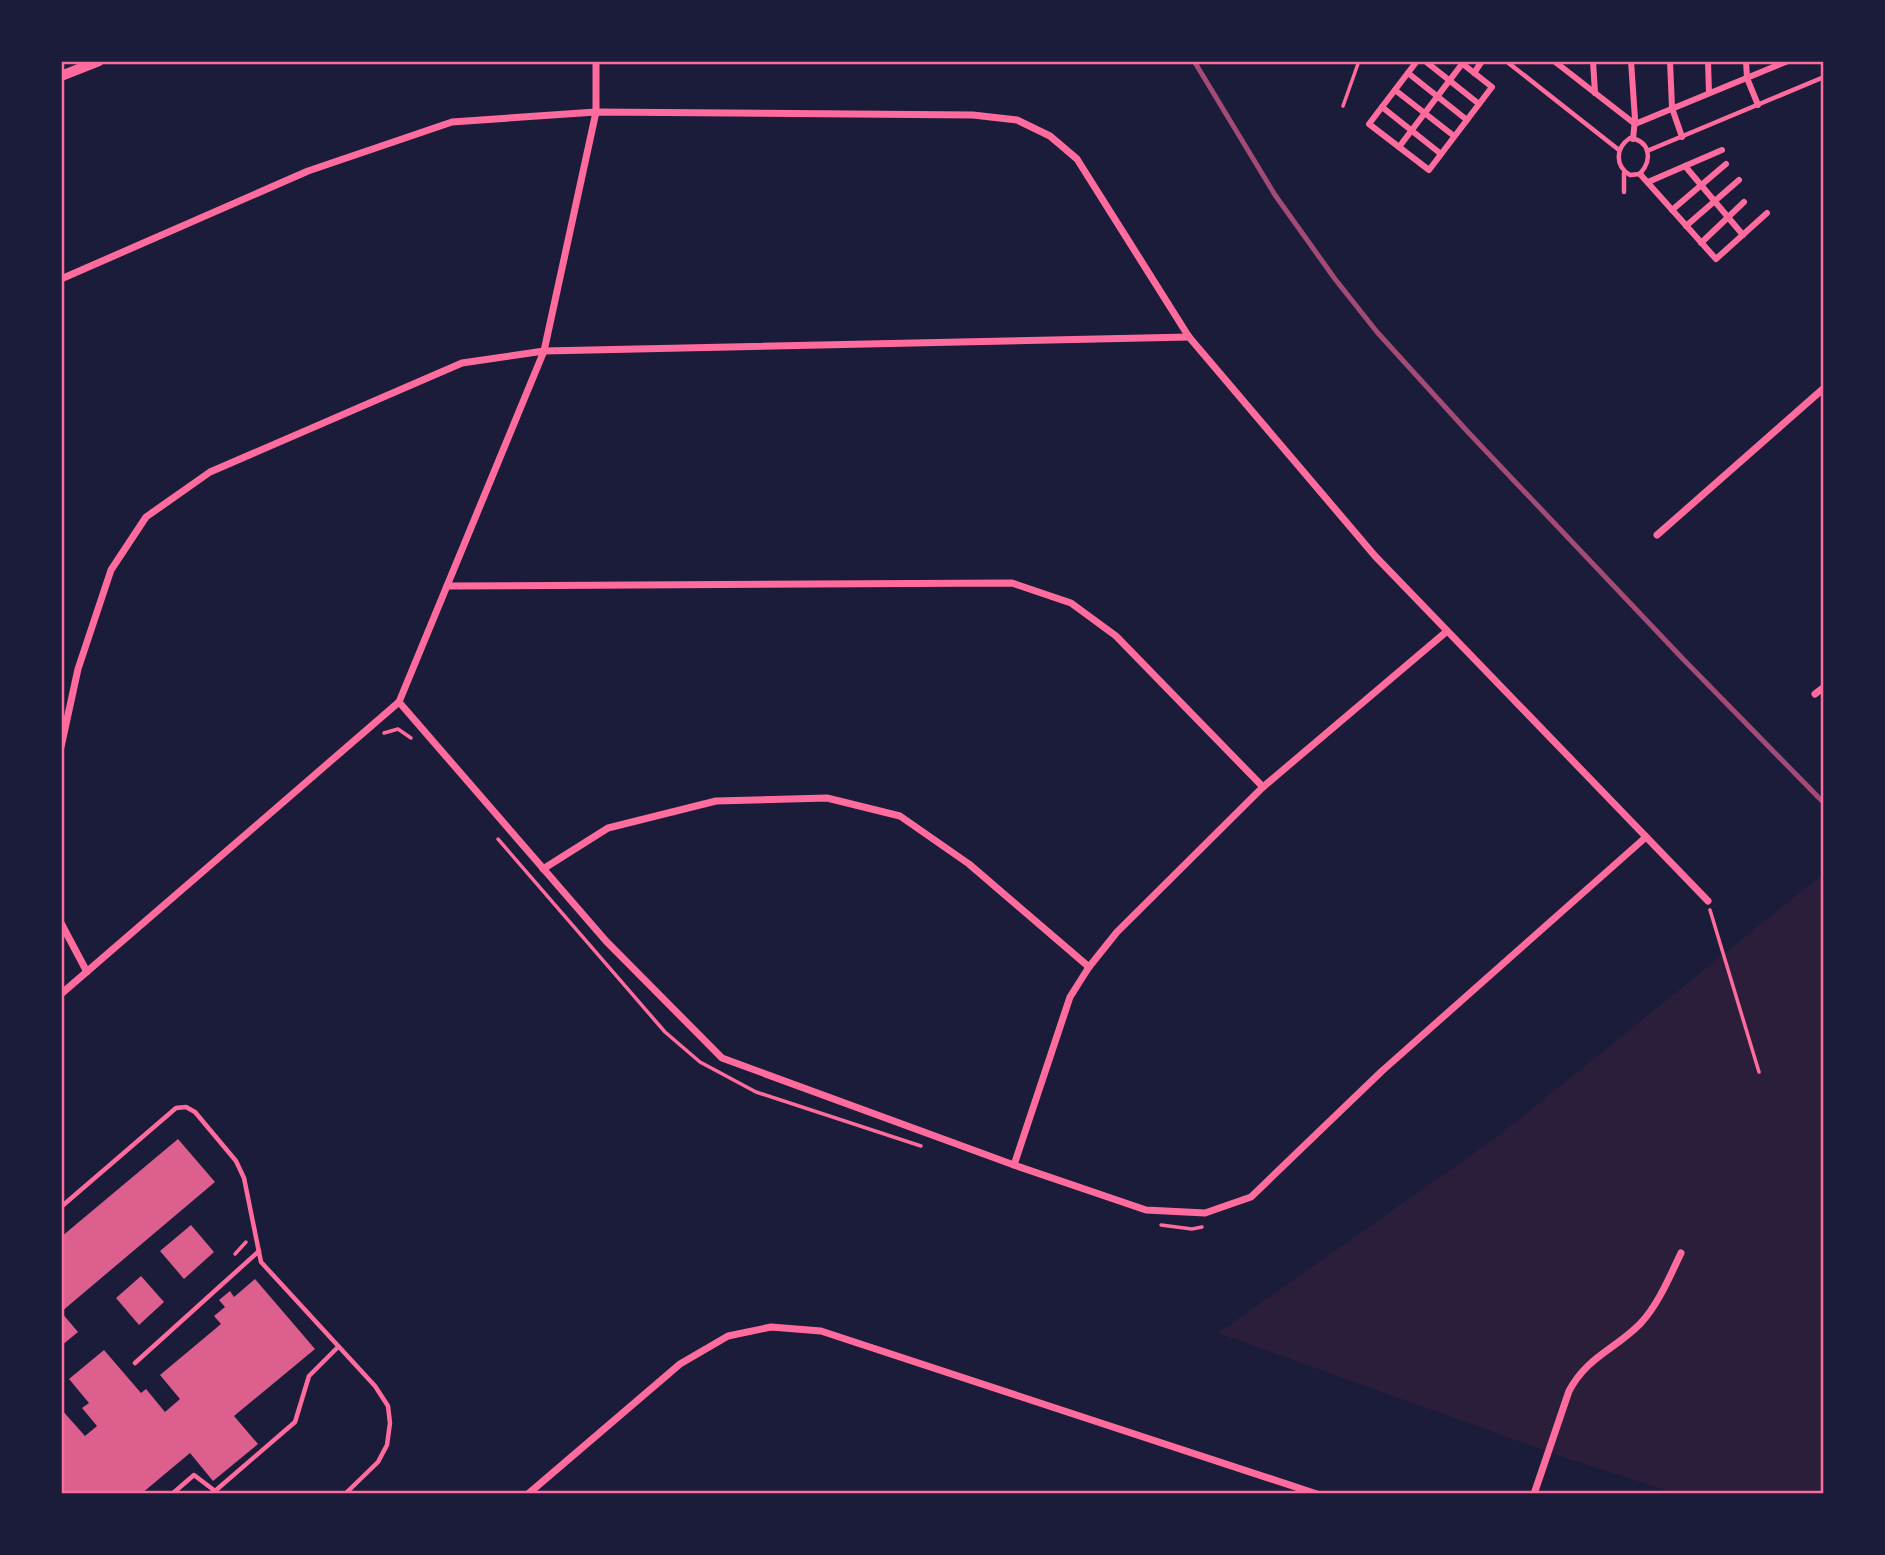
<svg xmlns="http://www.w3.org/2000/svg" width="1885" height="1555" font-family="'Space Grotesk',sans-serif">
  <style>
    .green { fill: #2a1e3b }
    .building { fill: #dd5f8e }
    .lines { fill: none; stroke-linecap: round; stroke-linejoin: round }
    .path { stroke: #ff6b9d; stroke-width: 3.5 }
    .service { stroke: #ff6b9d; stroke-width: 4.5 }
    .pedestrian { stroke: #ff6b9d; stroke-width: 6 }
    .minor { stroke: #ff6b9d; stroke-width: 7 }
    .secondary { stroke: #ff6b9d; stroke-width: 10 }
    .rail { stroke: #a44b75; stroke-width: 5 }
    .neatline { fill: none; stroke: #ff6b9d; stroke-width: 2.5 }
  </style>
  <rect width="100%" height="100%" fill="#1b1b3a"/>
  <polygon class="green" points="1824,873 1824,1494 1677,1494 1557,1455 1218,1333 1497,1137"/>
  <g class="building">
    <polygon points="178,1139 215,1182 61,1312 78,1332 61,1346 61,1237"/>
    <polygon points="191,1225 214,1252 184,1279 160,1251"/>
    <polygon points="141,1276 164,1302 139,1325 116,1298"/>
    <polygon points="255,1279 315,1349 234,1416 258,1444 213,1481 190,1453 141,1494 66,1494 61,1488 61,1409 85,1436 97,1426 82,1408 89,1403 69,1379 104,1350 141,1393 146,1389 165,1412 180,1399 160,1375 221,1324 214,1316 225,1307 219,1300 230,1291 234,1297"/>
  </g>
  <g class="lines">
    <g class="path">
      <polyline points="1343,106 1359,61"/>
      <polyline points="384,733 398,729 411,738"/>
      <polyline points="498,839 665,1032 700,1062 756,1092 921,1146"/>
      <polyline points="1710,910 1759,1072"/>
      <polyline points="1161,1225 1192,1229 1202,1227"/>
      <polyline points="235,1254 246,1242"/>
      <polyline points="65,1494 65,1493"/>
    </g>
    <g class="service">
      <polyline points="1506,61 1619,150"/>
      <path d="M1630 138C1650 141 1653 159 1640 174L1630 175C1615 166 1615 148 1630 138Z"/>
      <polyline points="1647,151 1824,77"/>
      <polyline points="1624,173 1624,192"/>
      <polyline points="61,1207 176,1108 186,1107 195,1112 236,1161 244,1178 261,1262 375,1386 388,1406 390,1423 387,1445 378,1462 345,1494"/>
      <polyline points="135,1363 259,1251"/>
      <polyline points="172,1494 194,1475 215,1491 295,1422 309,1376 338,1347"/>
    </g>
    <g class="pedestrian">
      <polyline points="1417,61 1369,124 1429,170 1492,87 1459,61"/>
      <polyline points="1425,61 1479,104"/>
      <polyline points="1554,61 1635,124 1788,61"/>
      <polyline points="1593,61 1595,93"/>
      <polyline points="1631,61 1635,119 1633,139"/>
      <polyline points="1670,61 1672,108 1682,137"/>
      <polyline points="1708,61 1709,93"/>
      <polyline points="1746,61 1747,78 1758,105"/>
      <polyline points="1408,73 1467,120"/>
      <polyline points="1474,73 1482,61"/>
      <polyline points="1395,90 1454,136"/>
      <polyline points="1382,107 1441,154"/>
      <polyline points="1399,147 1462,64"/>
      <polyline points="1685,166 1743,235"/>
      <polyline points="1640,174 1716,259 1767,213"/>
      <polyline points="1648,182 1722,150"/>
      <polyline points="1672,210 1726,164"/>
      <polyline points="1686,226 1739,180"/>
      <polyline points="1701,243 1744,202"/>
    </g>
    <g class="minor">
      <polyline points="61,279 308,171 452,122 596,112 973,115 1017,120 1050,136 1077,159 1189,337 1375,556 1708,901"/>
      <polyline points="1657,535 1824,388"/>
      <polyline points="447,586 1012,583 1071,603 1116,636 1263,787"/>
      <polyline points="1815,694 1824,687"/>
      <polyline points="399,702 606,941 722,1058 1014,1165 1146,1210 1205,1213 1251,1197 1382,1071 1646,837"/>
      <polyline points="61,747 78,669 111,570 146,517 210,472 462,363 544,351 1189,337"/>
      <polyline points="543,869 608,828 716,801 827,798 900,816 969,864 1089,967"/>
      <polyline points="61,923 87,972"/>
      <polyline points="61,994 399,702 544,351 596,112 596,61"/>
      <polyline points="1014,1165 1070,997 1089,967 1117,932 1263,787 1446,632"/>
      <polyline points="528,1494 680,1364 728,1336 771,1327 821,1331 1317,1494"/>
      <path d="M1534 1494 1569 1391C1587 1357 1614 1350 1640 1324 1658 1305 1670 1276 1681 1253"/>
    </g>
    <polyline class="secondary" points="61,76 99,61"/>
    <polyline class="rail" points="1194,61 1275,195 1335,279 1377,332 1467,431 1684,660 1824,803"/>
  </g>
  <rect width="1885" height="1555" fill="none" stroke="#1b1b3a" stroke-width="126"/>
  <rect x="63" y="63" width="1759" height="1429" class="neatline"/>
</svg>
